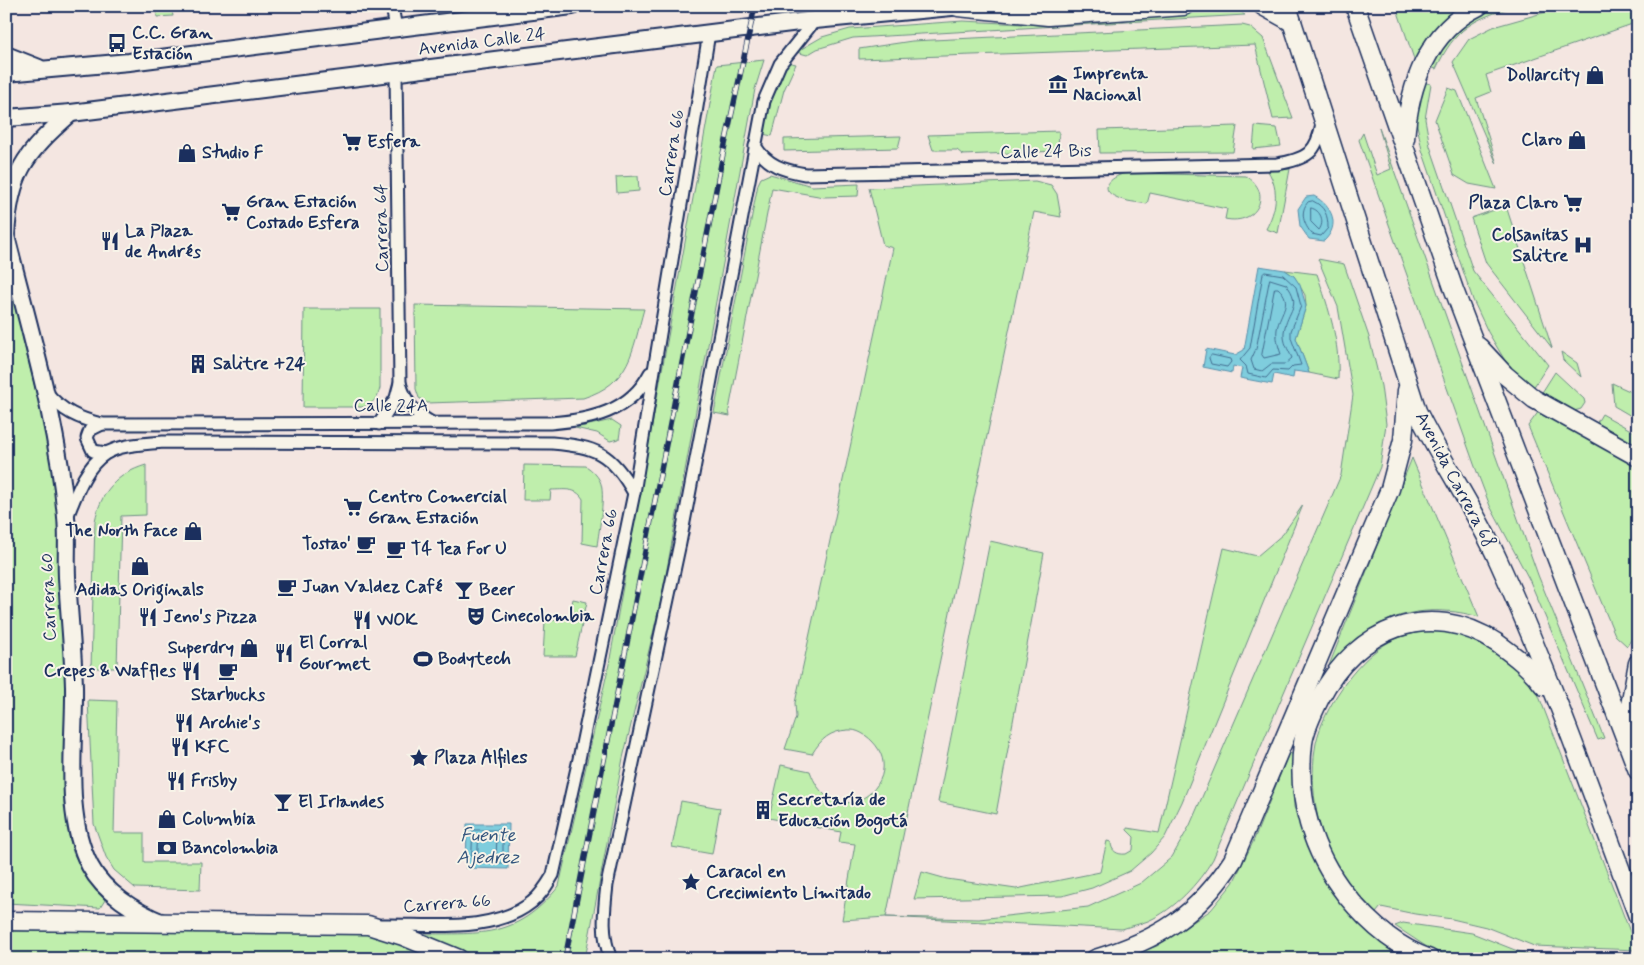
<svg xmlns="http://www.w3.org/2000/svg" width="1644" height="965" font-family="Mynerve,sans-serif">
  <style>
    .green { fill: #bfeeac; stroke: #6d8e85 }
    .water { fill: #7fcddd; stroke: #578eaa }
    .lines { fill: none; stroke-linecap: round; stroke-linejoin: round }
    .shore { stroke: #436e91; stroke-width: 1 }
    .street-casing { stroke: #1b2f5e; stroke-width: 15 }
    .secondary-casing { stroke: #1b2f5e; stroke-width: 20 }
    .primary-casing { stroke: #1b2f5e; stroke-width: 21 }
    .street { stroke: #f7f3e8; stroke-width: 11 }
    .secondary { stroke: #f7f3e8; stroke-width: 16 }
    .primary { stroke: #f7f3e8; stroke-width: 18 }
    .rail-casing { stroke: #1b2f5e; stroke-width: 5.5 }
    .rail { stroke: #f7f3e8; stroke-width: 4; stroke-dasharray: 11; stroke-linecap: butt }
    .labels { text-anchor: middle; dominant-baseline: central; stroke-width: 4; stroke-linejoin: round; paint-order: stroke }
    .poi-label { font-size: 18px; font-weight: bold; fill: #1b2f5e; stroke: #f7f3e8; text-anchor: start }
    .street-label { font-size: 18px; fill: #1b2f5e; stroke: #f7f3e8 }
    .water-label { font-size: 19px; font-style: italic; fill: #34567e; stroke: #f7f3e8 }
  </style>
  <rect width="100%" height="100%" fill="#f4e6e1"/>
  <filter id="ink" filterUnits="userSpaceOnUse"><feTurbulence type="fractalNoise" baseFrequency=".02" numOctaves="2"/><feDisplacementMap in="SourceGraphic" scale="10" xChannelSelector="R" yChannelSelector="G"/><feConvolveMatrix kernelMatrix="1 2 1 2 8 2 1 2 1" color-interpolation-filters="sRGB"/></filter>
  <g filter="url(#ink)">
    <g class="green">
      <polygon points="155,6 171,6 173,16 157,17"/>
      <polygon points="1396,6 1469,6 1415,62"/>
      <path d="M1489 6H1516C1473 19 1455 28 1436 69L1428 66 1437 49 1483 9Z"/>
      <polygon points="1567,6 1638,6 1638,22 1486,75 1491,92 1476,98 1497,164 1453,62 1469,39 1493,27"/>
      <polygon points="1237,9 1245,15 853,38 817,49 807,55 796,52 822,37 850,29 963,21 1043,25"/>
      <polygon points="1242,25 1250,27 1263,38 1293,118 1273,119 1255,45 859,59 859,49 912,41"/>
      <path d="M764 60 755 89 662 596 623 758 585 959H485L415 934C479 933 515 941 559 886L609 664 717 65Z"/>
      <polygon points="787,62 796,64 784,90 772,136 763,134 772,97"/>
      <polygon points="1423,82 1431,84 1425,119 1430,146 1473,271 1548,365 1533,388 1518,376 1507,364 1488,332 1473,300 1422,150 1416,120"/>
      <polygon points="1448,88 1457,91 1496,189 1469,184 1454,175 1435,120"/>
      <polygon points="1237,126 1233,152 1100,153 1099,130"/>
      <polygon points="1255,126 1277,128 1281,146 1253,149"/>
      <polygon points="1379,128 1538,575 1604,738 1598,740 1529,579 1490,506 1474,464 1359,140 1363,133 1377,175 1391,169"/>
      <polygon points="1059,131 1058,151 963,155 957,150 933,150 928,135"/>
      <polygon points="901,136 898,148 784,151 784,139"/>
      <path d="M1290 169 1278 233 1266 229C1276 210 1280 191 1268 171Z"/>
      <path d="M1127 173 1246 176C1273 192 1258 226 1225 219L1227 209 1150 193 1147 204C1137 202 1125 202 1116 197 1096 188 1114 175 1127 173Z"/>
      <polygon points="770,174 812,186 859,184 858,196 824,197 772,188 729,410 730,416 714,413 758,184 761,178"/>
      <polygon points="638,176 639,191 617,193 616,177"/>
      <path d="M1035 181 1051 185 1057 194 1061 217 1034 212 886 917 979 919 1088 907 1141 883 1172 857 1190 825 1341 475 1353 395 1338 307 1318 259 1344 264 1369 337 1381 386 1386 424 1380 467 1213 859C1198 884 1175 909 1148 921 1140 924 1131 926 1122 929L886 917 842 920 855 844 839 842 841 832 769 818 781 765 810 771C834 840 912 781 872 741 866 735 857 729 848 730 830 731 821 739 812 754L785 749 796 717 795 703 893 248 883 245 869 188Z"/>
      <polygon points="1506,206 1552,348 1486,263 1471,218"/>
      <polygon points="6,256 23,340 52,455 61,513 66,633 65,796 67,828 73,852 82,871 105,900 100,908 6,903"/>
      <path d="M1285 270 1317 274C1329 309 1340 342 1338 379L1309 373 1296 338 1306 306 1305 295 1294 276Z"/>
      <path d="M415 305 644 309C632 351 631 383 583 398L427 403 419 398 416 389Z"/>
      <path d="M304 309H380V388C378 398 373 403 364 407H303Z"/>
      <polygon points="1561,352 1577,363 1581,377 1563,360"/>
      <polygon points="1555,372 1584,399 1585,403 1581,409 1574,411 1541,394"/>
      <polygon points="1612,383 1638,395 1638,420 1614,406"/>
      <polygon points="1539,411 1638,467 1638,629 1627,646 1615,635 1528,426"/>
      <polygon points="1602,414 1638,434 1638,448 1596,424"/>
      <polygon points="612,420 621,426 619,439 610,441 597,433 575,428"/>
      <path d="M1412 458 1479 617C1438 605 1393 609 1359 638 1346 649 1335 665 1324 678Z"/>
      <path d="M146 465V515L121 516 117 668H91L95 521C101 492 116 474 146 465Z"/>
      <path d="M524 465 586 466C592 470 597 475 600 481 606 494 599 530 597 546L582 543 583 499C576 487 564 490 551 490L550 500H523Z"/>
      <path d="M1303 505 1182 802 1165 837 1151 853 1130 871 1092 888 1062 896 914 899 922 872 947 879 1016 889 1100 872 1107 841 1111 842C1111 851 1117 855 1126 854L1133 850 1134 837 1127 830V828L1159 833 1224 548 1257 556 1283 534Z"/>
      <polygon points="990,541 1044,553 996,814 938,802"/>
      <polygon points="573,599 587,602 575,656 543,656 545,621 569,619"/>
      <path d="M1431 630 1451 632 1477 639 1527 675 1537 691 1637 950 1534 946 1486 927 1452 919 1415 914 1381 907 1376 913C1360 897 1345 881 1334 861 1315 827 1309 780 1316 743 1323 709 1355 663 1384 645 1398 636 1415 633 1431 630Z"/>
      <polygon points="88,700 117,701 114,833 144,833 144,862 201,862 200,890 135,888 114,870 106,857 94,824"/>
      <polygon points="1289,753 1295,755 1293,781 1294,807 1315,861 1412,959 1119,959 1157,946 1211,910 1233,883 1253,842"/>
      <polygon points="681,801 720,808 712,854 672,847"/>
      <polygon points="1403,923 1472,933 1520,952 1545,959 1459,958 1433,951 1395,926"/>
      <polygon points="6,931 371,933 434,959 6,959"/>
    </g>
    <g class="water">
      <path d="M1314 196C1332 206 1341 225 1324 241L1309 239 1300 226 1298 209 1306 197Z"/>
      <polygon points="1259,266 1285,270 1294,276 1300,285 1306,306 1296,338 1309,373 1294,371 1293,378 1274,374 1272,384 1240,378 1242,368 1233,366 1232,373 1203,367 1206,349 1235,355 1244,350"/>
      <polygon points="467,824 509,824 508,869 466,868"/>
    </g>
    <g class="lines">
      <g class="shore">
        <path d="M1313 201C1325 207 1328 215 1328 228L1321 236 1312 234C1304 225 1299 212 1308 202Z"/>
        <path d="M1311 208C1321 210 1325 222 1319 230L1311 222Z"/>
        <polygon points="1265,272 1283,275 1296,287 1301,306 1291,331 1291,338 1301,365 1293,366 1288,371 1273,370 1266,378 1248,374 1246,366 1240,360 1250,348 1263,274"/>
        <path d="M1270 279 1286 284C1303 306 1287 310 1284 332 1283 342 1288 349 1292 358L1285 364H1271L1262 371 1254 369 1251 360 1256 349Z"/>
        <path d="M1275 288H1278C1294 302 1280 313 1277 329 1276 337 1278 346 1281 354L1264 358 1262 355Z"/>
        <polygon points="1212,355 1230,359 1231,362 1227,367 1211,364 1209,358"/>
        <polygon points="473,830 503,830 503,863 472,862"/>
        <polygon points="479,836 497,836 496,857 478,856"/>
      </g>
      <g class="street-casing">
        <g id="street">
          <polyline points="392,6 396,29"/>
          <path d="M755 146C768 166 783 170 805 174L1277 164C1307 159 1317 153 1322 123"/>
          <path d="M400 383C406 403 414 413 432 423"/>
          <path d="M47 393C62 411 79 419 102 424L550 423C590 420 630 412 650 373"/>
          <polyline points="102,424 90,430 87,438 93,451 106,453"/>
          <polyline points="379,424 396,398 400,383 396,72"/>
          <path d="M67 517C76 495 85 467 105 454 120 444 146 444 163 442L552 443C596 447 611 452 634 493"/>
          <path d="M382 925C429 924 493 934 532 902 541 895 547 885 553 875L579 759 634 493 709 33"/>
          <path d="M611 959C601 935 604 911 607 885L680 543 764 101 780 64 815 20"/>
        </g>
      </g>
      <g class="secondary-casing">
        <g id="secondary">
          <polyline points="6,55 39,68"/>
          <polyline points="6,73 129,62 572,6"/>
          <polyline points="6,118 71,113 815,20 962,6"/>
          <path d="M6 236C29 329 58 422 66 517 68 537 66 557 67 577 69 614 73 650 74 687 75 742 63 815 90 866 104 893 136 912 163 923"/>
          <path d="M6 237C9 174 24 154 71 113"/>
        </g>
      </g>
      <g class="primary-casing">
        <g id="primary">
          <polyline points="1263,6 1292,22"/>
          <path d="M1287 6 1417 411C1442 462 1475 509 1498 560 1551 676 1593 797 1638 916"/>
          <polyline points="1355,6 1454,290 1638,771"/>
          <polyline points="958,7 1048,16 1184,6"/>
          <path d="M1405 139C1409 87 1427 31 1479 6"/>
          <polyline points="1479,347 1505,375 1534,399 1638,457"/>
          <polyline points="1625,732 1638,663"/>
          <polyline points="6,921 368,925 403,936 459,959"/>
          <path d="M1095 959C1158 940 1197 916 1233 860L1390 489 1403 440 1407 390"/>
          <path d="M1430 959C1397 948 1368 922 1346 895 1312 852 1296 799 1303 743 1305 728 1313 712 1320 698 1356 629 1429 598 1497 643 1515 656 1531 668 1544 686"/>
        </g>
      </g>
      <use href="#street" class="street"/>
      <use href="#secondary" class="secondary"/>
      <use href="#primary" class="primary"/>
      <g class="rail-casing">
        <polyline id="rail" points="565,959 723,154 755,6"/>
      </g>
      <use href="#rail" class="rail"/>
    </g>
  </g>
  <defs>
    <g id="bus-bare" transform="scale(1.5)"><path d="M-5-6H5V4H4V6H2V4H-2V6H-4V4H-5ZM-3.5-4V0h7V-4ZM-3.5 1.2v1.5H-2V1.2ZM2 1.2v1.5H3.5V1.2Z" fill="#1b2f5e" stroke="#f7f3e8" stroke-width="2.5" paint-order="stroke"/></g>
    <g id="shop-bare" transform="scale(1.5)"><path d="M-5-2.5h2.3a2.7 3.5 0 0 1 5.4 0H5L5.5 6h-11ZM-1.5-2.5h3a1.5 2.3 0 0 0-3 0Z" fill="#1b2f5e" stroke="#f7f3e8" stroke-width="2.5" paint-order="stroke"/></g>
    <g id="museum-bare" transform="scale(1.5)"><path d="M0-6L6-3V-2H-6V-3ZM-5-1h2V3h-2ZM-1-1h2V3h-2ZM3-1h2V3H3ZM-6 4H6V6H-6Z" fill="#1b2f5e" stroke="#f7f3e8" stroke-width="2.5" paint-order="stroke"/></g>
    <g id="supermarket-bare" transform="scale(1.5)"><path d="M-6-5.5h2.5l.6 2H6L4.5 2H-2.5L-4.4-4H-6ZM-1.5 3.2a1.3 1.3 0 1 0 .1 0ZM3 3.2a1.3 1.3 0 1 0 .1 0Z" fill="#1b2f5e" stroke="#f7f3e8" stroke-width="2.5" paint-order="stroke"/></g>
    <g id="restaurant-bare" transform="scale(1.5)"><path d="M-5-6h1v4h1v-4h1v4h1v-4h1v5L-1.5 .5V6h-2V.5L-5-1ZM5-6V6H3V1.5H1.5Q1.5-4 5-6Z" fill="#1b2f5e" stroke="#f7f3e8" stroke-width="2.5" paint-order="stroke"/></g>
    <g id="hospital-bare" transform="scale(1.5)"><path d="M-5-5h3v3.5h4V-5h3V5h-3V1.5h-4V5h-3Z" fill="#1b2f5e" stroke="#f7f3e8" stroke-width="2.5" paint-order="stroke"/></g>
    <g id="building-bare" transform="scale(1.5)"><path d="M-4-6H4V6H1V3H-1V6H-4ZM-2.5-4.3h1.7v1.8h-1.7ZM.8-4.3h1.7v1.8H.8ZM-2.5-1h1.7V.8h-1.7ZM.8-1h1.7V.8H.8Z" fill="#1b2f5e" stroke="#f7f3e8" stroke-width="2.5" paint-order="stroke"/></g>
    <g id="cafe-bare" transform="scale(1.5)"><path d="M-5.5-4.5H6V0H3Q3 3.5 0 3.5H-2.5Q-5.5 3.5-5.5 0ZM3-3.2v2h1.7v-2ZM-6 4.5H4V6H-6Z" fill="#1b2f5e" stroke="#f7f3e8" stroke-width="2.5" paint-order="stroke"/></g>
    <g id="bar-bare" transform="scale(1.5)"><path d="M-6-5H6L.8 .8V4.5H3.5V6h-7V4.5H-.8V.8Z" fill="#1b2f5e" stroke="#f7f3e8" stroke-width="2.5" paint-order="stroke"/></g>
    <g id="theatre-bare" transform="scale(1.5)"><path d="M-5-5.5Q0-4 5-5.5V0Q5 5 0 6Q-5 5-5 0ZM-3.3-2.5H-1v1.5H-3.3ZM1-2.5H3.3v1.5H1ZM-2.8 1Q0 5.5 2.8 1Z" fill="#1b2f5e" stroke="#f7f3e8" stroke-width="2.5" paint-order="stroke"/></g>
    <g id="stadium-bare" transform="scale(1.5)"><path d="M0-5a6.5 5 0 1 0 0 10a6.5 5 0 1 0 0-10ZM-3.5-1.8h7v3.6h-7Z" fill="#1b2f5e" stroke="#f7f3e8" stroke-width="2.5" paint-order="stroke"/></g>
    <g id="sight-bare" transform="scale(1.5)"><path d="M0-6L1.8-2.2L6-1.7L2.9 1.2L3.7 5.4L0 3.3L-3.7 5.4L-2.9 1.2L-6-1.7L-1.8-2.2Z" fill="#1b2f5e" stroke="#f7f3e8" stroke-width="2.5" paint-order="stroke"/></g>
    <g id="bank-bare" transform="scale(1.5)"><path d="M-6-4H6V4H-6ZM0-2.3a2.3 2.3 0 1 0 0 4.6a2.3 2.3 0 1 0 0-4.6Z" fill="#1b2f5e" stroke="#f7f3e8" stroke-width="2.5" paint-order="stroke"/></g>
  </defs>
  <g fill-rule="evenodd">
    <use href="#bus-bare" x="117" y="43"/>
    <use href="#shop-bare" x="1595" y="75"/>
    <use href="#museum-bare" x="1058" y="84"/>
    <use href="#shop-bare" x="1577" y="140"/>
    <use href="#supermarket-bare" x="352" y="142"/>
    <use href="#shop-bare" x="187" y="153"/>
    <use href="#supermarket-bare" x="1573" y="203"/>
    <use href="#supermarket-bare" x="231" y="212"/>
    <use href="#restaurant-bare" x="110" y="241"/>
    <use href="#hospital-bare" x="1583" y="245"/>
    <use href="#building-bare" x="198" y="364"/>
    <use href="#supermarket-bare" x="353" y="507"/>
    <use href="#shop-bare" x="193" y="531"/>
    <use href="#cafe-bare" x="366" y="544"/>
    <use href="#cafe-bare" x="396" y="549"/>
    <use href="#shop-bare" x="140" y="566"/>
    <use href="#cafe-bare" x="287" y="587"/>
    <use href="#bar-bare" x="464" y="590"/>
    <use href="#theatre-bare" x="476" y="616"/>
    <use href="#restaurant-bare" x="148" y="617"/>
    <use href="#restaurant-bare" x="362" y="620"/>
    <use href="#shop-bare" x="249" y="648"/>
    <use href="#restaurant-bare" x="284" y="653"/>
    <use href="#stadium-bare" x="423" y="659"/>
    <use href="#restaurant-bare" x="191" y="671"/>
    <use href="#cafe-bare" x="228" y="671"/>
    <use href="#restaurant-bare" x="184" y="723"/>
    <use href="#restaurant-bare" x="180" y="747"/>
    <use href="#sight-bare" x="419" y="758"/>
    <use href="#restaurant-bare" x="176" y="781"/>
    <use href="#bar-bare" x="283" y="802"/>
    <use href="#building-bare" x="763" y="810"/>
    <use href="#shop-bare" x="167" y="819"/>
    <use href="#bank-bare" x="167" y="848"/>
    <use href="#sight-bare" x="691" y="882"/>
  </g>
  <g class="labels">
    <g class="poi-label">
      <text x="132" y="33">C.C. Gran<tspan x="132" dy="21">Estación</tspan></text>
      <text x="1073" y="74">Imprenta<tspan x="1073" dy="21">Nacional</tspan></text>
      <text x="1580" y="75" text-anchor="end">Dollarcity</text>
      <text x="1562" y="140" text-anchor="end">Claro</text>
      <text x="367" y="142">Esfera</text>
      <text x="202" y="153">Studio F</text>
      <text x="246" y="202">Gran Estación<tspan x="246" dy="21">Costado Esfera</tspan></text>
      <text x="1558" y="203" text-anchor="end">Plaza Claro</text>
      <text x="125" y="231">La Plaza<tspan x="125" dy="21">de Andrés</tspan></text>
      <text x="1568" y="235" text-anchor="end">Colsanitas<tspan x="1568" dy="21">Salitre</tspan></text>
      <text x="213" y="364">Salitre +24</text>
      <text x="368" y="497">Centro Comercial<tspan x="368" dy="21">Gran Estación</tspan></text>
      <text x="178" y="531" text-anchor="end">The North Face</text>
      <text x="351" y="544" text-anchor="end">Tostao'</text>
      <text x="411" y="549">T4 Tea For U</text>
      <text x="302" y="587">Juan Valdez Café</text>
      <text x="140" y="590" text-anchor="middle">Adidas Originals</text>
      <text x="479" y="590">Beer</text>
      <text x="491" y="616">Cinecolombia</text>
      <text x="163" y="617">Jeno's Pizza</text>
      <text x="377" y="620">WOK</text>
      <text x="299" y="643">El Corral<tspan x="299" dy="21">Gourmet</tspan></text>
      <text x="234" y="648" text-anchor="end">Superdry</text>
      <text x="438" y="659">Bodytech</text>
      <text x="176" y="671" text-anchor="end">Crepes &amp; Waffles</text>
      <text x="228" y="695" text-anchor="middle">Starbucks</text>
      <text x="199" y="723">Archie's</text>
      <text x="195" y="747">KFC</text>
      <text x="434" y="758">Plaza Alfiles</text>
      <text x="191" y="781">Frisby</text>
      <text x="778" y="800">Secretaría de<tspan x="778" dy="21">Educación Bogotá</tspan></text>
      <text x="298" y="802">El Irlandes</text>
      <text x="182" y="819">Columbia</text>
      <text x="182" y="848">Bancolombia</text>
      <text x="706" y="872">Caracol en<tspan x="706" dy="21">Crecimiento Limitado</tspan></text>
    </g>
    <g class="street-label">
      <text transform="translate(482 42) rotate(-7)">Avenida Calle 24</text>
      <text transform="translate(1046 152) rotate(-1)">Calle 24 Bis</text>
      <text transform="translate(672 153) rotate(-81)">Carrera 66</text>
      <text transform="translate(382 228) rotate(-91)">Carrera 64</text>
      <text x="391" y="406">Calle 24A</text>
      <text transform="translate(1455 480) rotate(62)">Avenida Carrera 68</text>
      <text transform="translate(604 552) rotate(-79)">Carrera 66</text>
      <text transform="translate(49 597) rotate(-92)">Carrera 60</text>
      <text transform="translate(447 904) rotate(-4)">Carrera 66</text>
    </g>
    <g class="water-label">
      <text x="488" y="835">Fuente<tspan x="488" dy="22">Ajedrez</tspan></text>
    </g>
  </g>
  <rect width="1644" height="965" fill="none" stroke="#f7f3e8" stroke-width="25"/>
  <rect x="12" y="12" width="1619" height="940" fill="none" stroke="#1b2f5e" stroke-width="2" filter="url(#ink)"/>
</svg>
